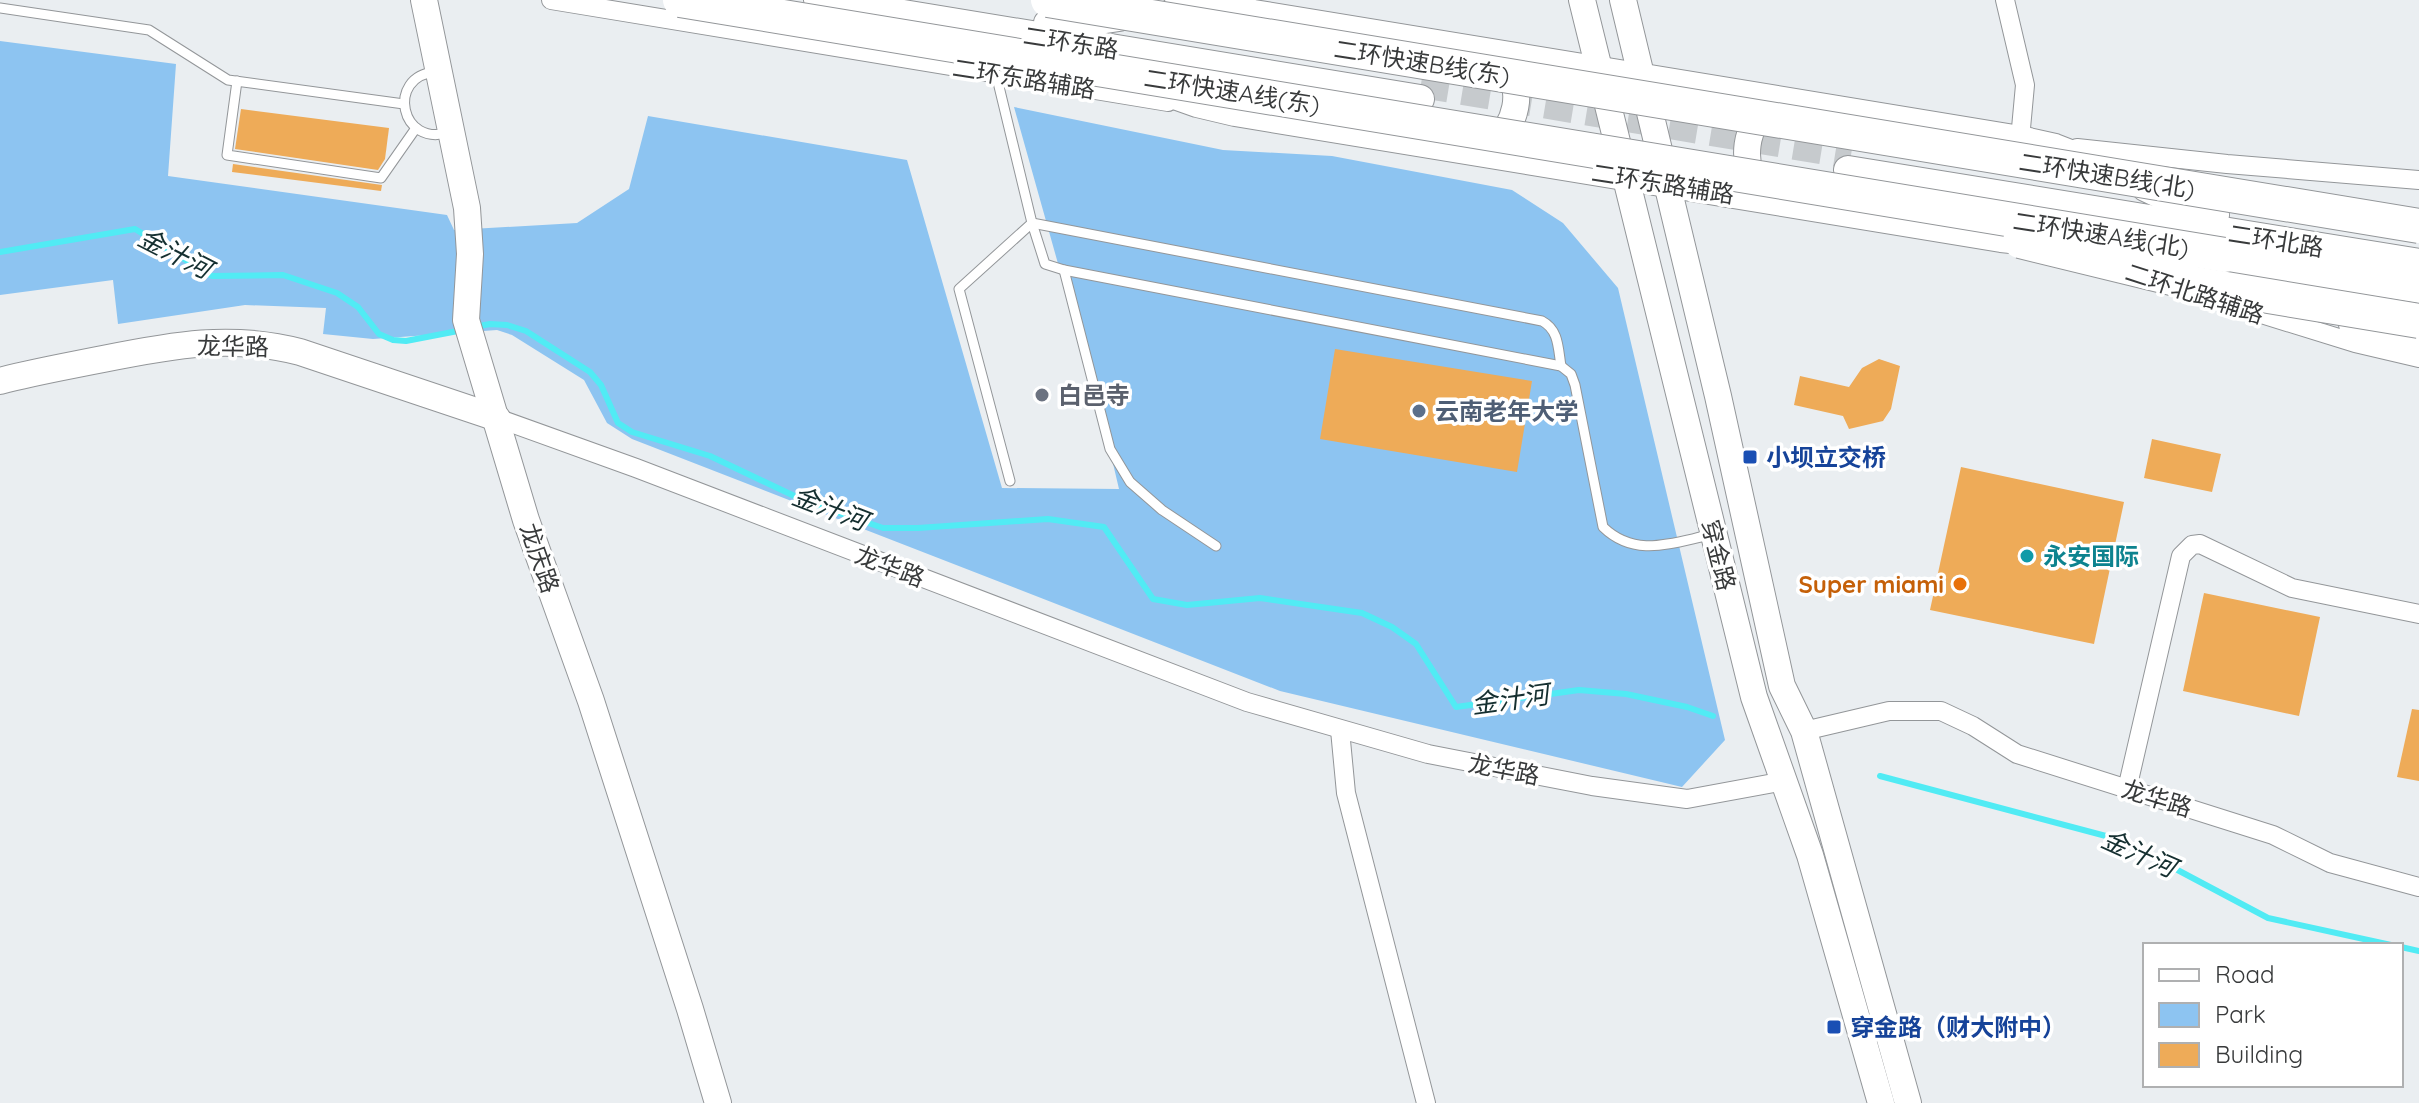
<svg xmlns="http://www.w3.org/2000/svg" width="2419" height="1103" font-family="Quicksand,'Noto Sans SC',sans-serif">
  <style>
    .green { fill: #8dc4f1 }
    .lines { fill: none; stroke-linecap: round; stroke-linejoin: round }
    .stream { stroke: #51ebf4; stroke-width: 6 }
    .building { fill: #eeab58 }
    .primary-tunnel { stroke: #c6cacd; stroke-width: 28; stroke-dasharray: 28 14; stroke-linecap: butt }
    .lane-casing { stroke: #939699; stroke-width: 11 }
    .street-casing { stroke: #939699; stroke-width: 20 }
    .secondary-casing { stroke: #939699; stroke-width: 28 }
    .primary-casing { stroke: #939699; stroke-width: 30 }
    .highway-casing { stroke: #939699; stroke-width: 36 }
    .lane { stroke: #fff; stroke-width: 9 }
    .street { stroke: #fff; stroke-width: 18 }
    .secondary { stroke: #fff; stroke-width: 26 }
    .primary { stroke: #fff; stroke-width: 28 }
    .highway { stroke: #fff; stroke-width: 34 }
    .highway-bridge-casing { stroke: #939699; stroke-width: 36; stroke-linecap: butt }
    .highway-bridge { stroke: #fff; stroke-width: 34 }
    .worship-dot { fill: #6b7280; stroke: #fff; stroke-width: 3 }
    .service-dot { fill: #5c6f8a; stroke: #fff; stroke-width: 3 }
    .transit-dot { fill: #1a4fb4; stroke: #fff; stroke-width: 3 }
    .culture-dot { fill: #0f9aa8; stroke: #fff; stroke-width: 3 }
    .food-dot { fill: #e8710a; stroke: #fff; stroke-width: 3 }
    .labels { text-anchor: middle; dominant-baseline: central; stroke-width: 7; stroke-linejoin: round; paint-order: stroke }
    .street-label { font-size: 24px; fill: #383a3b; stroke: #fff }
    .worship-label { font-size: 24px; font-weight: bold; fill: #5b616d; stroke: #fff; text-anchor: start }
    .service-label { font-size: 24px; font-weight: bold; fill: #4e5e75; stroke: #fff; text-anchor: start }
    .transit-label { font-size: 24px; font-weight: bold; fill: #164399; stroke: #fff; text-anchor: start }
    .culture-label { font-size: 24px; font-weight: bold; fill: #0d838f; stroke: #fff; text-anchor: start }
    .food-label { font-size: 24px; font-weight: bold; fill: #c56008; stroke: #fff; text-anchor: end }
    .water-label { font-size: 26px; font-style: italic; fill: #152f30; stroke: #fff }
  </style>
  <rect width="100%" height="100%" fill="#eaeef1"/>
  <polygon class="green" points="0,41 176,64 168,176 447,215 454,230 577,223 629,189 648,116 907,160 1002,488 1119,489 1107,438 1014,107 1223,150 1332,156 1512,190 1563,223 1618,288 1725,740 1682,787 1280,691 632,439 607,423 584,380 512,335 497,330 373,339 323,334 326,308 245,305 118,324 113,280 0,295"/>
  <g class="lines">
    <g class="stream">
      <polyline points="0,252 135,229 212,276 283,275 337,293 358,307 379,334 393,340 406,341 463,330"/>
      <polyline points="474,327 490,324 507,325 526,331 590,372 601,385 618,423 632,432 710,456 805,501 883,528 918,528 1048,519 1104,527 1153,599 1187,605 1260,598 1362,613 1392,627 1416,644 1456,707 1579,690 1626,694 1687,707 1713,716"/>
      <polyline points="1880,776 2121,840 2268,918 2391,945"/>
      <polyline points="2401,947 2419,951"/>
    </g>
  </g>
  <g class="building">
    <polygon points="241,109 389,128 385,159 378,170 235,149"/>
    <polygon points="233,164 382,185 381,191 232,172"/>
    <polygon points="1335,349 1532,381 1517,472 1320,439"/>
    <polygon points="1879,359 1900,366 1891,409 1883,421 1849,429 1843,416 1794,405 1800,376 1849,387 1862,368"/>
    <polygon points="2152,439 2221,454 2212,492 2144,478"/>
    <polygon points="1961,467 2124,502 2094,644 1930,610"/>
    <polygon points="2204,593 2320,617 2299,716 2183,691"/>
    <polygon points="2412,709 2419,710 2419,781 2397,777"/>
  </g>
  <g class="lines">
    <polyline class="primary-tunnel" points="1421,84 1851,155"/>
    <g class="lane-casing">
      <g id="lane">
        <polyline points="0,8 149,30 228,80 404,104"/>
        <path d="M435 72C386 76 400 149 450 132"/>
        <path d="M996 74 1032 223 1045 264 1064 270 1561 366 1571 374 1575 385 1603 527C1635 558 1671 543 1710 535"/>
        <polyline points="237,81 227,155 381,178 416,128"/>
        <polyline points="1064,270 1110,449 1130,482 1162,510 1216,546"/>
        <path d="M1010 481 959 289 1032 223 1542 321C1559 330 1558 348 1561 366"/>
      </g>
    </g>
    <g class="street-casing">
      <g id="street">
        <polyline points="551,0 1168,102"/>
        <polyline points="2005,0 2025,85 2020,139 2031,141"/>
        <polyline points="2077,148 2227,164 2419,180"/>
        <polyline points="2226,303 2355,343 2419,358"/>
        <polyline points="497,418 636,468 1247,702 1428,754 1592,786 1687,799 1785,781"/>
        <polyline points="1340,730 1346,793 1426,1103"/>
        <polyline points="1804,731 1889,711 1941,711 1973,726 2017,754 2273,835 2330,863 2419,887"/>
        <polyline points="2127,789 2181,556 2192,545 2200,544 2292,588 2419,614"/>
      </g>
    </g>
    <g class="secondary-casing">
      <g id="secondary">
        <polyline points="424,0 467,208 470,254 466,320 526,520 591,701 690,1009 718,1103"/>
        <polyline points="1582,0 1754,697 1810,855 1881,1103"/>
        <polyline points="1623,0 1718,396 1782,686 1804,731 1908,1103"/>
        <polyline points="1174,10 1219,9 1254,13 2020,139 2055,147 2096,163"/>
        <polyline points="1047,23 1080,24 1119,18"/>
        <polyline points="1152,88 1197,104 1235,113 2001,239 2039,243"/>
        <path d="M1491 145C1517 126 1525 90 1505 64"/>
        <polyline points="2145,188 2181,205 2216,215"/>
        <path d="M1759 190C1740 164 1743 123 1773 106"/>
        <path d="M0 381C34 372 69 366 103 359 173 345 231 334 300 352L497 418"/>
      </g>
    </g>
    <g class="primary-casing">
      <g id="primary">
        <polyline points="818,0 1420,99"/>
        <polyline points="1848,170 2419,263"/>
      </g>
    </g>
    <g class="highway-casing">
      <g id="highway">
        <polyline points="2225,255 2419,286"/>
        <polyline points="2356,324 2419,339"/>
      </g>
    </g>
    <use href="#lane" class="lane"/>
    <use href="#street" class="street"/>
    <use href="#secondary" class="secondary"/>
    <use href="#primary" class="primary"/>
    <use href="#highway" class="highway"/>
    <g class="highway-bridge-casing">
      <g id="highway-bridge">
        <polyline points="680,0 2225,255"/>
        <polyline points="1048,0 2419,226"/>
        <polyline points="2020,241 2196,284 2419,321"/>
      </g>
    </g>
    <use href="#highway-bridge" class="highway-bridge"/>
  </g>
  <circle class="worship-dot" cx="1042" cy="395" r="8"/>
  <circle class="service-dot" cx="1419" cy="411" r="8"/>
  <g class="transit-dot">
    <rect x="1742" y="449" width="16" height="16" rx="4"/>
    <rect x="1826" y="1019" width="16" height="16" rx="4"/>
  </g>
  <circle class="culture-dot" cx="2027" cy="556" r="8"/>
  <circle class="food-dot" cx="1960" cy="584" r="8"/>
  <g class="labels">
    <g class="street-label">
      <text transform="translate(1071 42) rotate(9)">二环东路</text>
      <text transform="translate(1422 62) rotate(9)">二环快速B线(东)</text>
      <text transform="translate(1024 78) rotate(9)">二环东路辅路</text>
      <text transform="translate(1232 91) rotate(9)">二环快速A线(东)</text>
      <text transform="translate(2107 175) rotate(9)">二环快速B线(北)</text>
      <text transform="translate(1663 183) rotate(9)">二环东路辅路</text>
      <text transform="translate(2101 234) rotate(9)">二环快速A线(北)</text>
      <text transform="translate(2276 240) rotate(9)">二环北路</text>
      <text transform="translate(2195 293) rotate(18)">二环北路辅路</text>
      <text transform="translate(233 346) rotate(1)">龙华路</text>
      <text transform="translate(1719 555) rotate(76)">穿金路</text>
      <text transform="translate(540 558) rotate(71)">龙庆路</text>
      <text transform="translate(890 566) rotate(21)">龙华路</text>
      <text transform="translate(1504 769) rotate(11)">龙华路</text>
      <text transform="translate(2157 798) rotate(17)">龙华路</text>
    </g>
    <g class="worship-label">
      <text x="1058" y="395">白邑寺</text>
    </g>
    <g class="service-label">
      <text x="1435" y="411">云南老年大学</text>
    </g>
    <g class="transit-label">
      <text x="1766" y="457">小坝立交桥</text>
      <text x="1850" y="1027">穿金路（财大附中）</text>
    </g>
    <g class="culture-label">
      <text x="2043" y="556">永安国际</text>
    </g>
    <g class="food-label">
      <text x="1944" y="584">Super miami</text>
    </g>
    <g class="water-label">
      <text transform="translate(175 253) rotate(27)">金汁河</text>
      <text transform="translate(830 508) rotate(21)">金汁河</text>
      <text transform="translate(1510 699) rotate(-8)">金汁河</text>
      <text transform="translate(2139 853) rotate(24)">金汁河</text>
    </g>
  </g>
  <rect x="2143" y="943" width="260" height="144" fill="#ffffff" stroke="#afb0b1" stroke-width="2"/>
  <rect x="2159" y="969" width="40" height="12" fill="#ffffff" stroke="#afb0b1" stroke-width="2"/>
  <text x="2215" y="983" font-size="24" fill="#383a3b">Road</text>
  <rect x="2159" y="1003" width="40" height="24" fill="#8dc4f1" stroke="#afb0b1" stroke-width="2"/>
  <text x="2215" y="1023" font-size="24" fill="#383a3b">Park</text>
  <rect x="2159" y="1043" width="40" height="24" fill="#eeab58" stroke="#afb0b1" stroke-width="2"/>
  <text x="2215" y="1063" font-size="24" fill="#383a3b">Building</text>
</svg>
